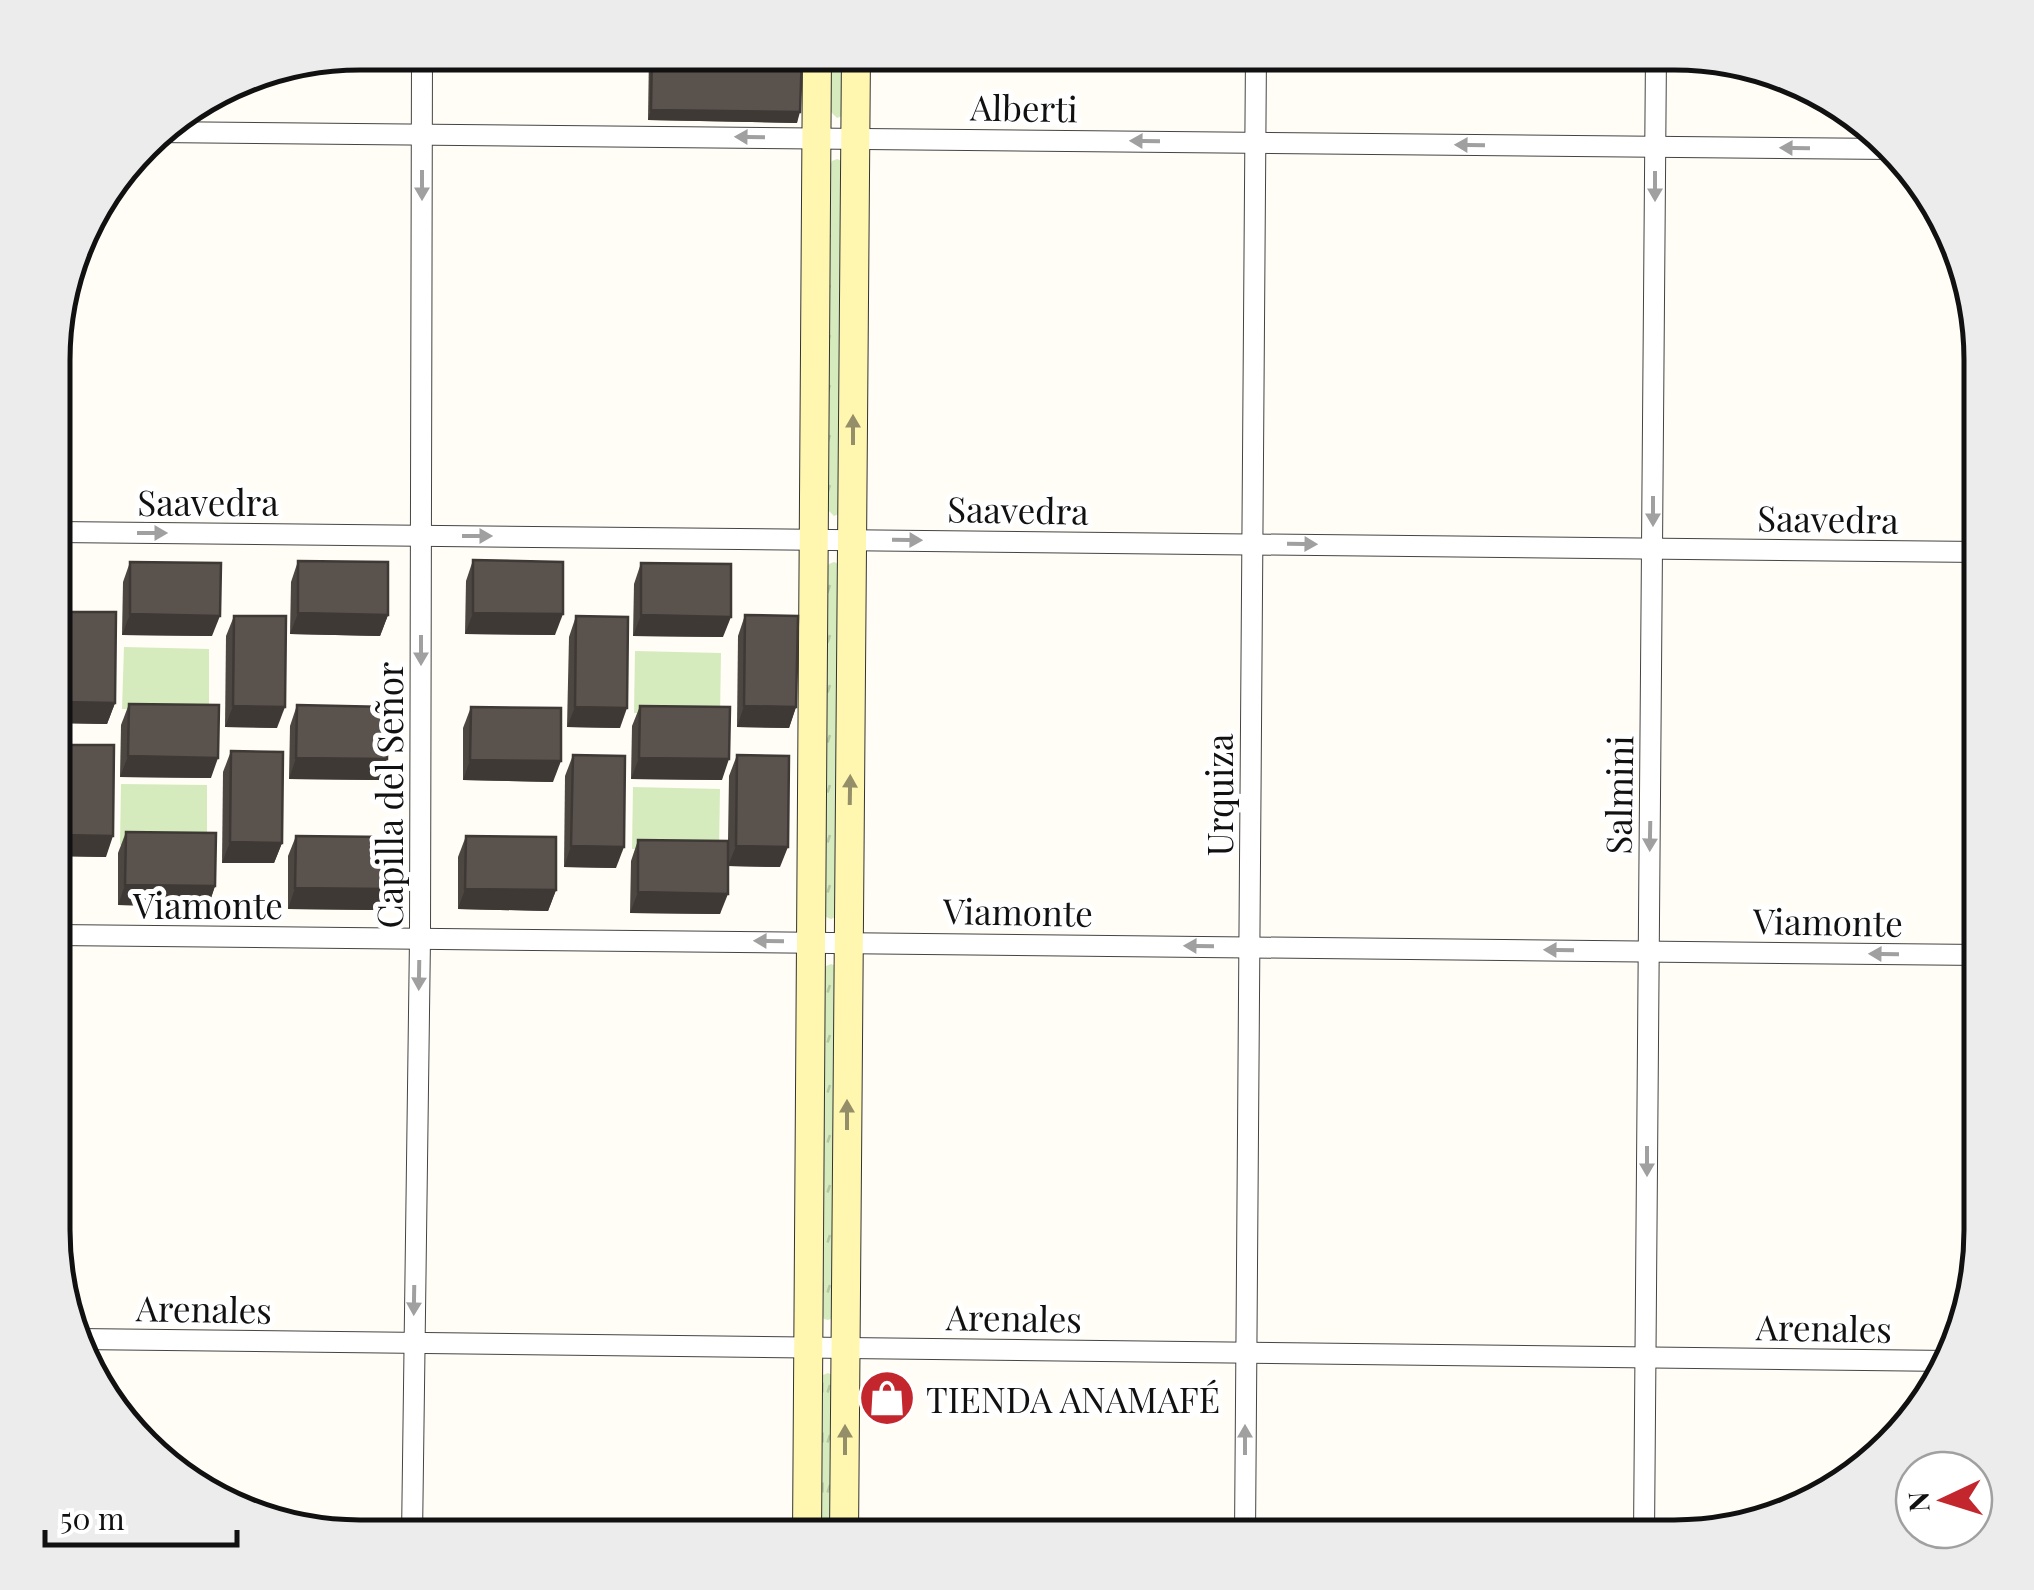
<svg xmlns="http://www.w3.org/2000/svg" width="2034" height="1590" font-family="'Playfair Display',serif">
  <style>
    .grass { fill: url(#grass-tufts) }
    .park { fill: #d5ebbd }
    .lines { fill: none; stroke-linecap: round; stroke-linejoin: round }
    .minor-casing { stroke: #444; stroke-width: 22 }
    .secondary-casing { stroke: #333; stroke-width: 30 }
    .minor { stroke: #fff; stroke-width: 20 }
    .secondary { stroke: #fff6b0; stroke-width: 28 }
    .wall { fill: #4d4742 }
    .shaded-wall { fill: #3f3936 }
    .building { fill: #5a524d; stroke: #3f3936; stroke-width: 2.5 }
    .oneway { fill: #a0a0a0 }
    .oneway2 { fill: #948f68 }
    .labels { text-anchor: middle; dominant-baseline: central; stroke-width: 10; stroke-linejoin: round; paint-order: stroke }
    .street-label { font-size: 35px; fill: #111; stroke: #fff }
    .poi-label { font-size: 35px; fill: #111; stroke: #fff; text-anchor: start }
    .rim { fill: none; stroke: #111; stroke-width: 5 }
  </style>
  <defs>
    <pattern id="grass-tufts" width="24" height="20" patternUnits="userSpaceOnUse" patternTransform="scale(2.5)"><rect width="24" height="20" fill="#d5ebbd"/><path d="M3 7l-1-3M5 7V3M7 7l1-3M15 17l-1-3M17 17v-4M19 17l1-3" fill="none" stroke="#b6c8a1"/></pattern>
  </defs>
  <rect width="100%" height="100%" fill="#fffdf5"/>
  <g class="grass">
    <polygon points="831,53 844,53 843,111 842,116 837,118 830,111"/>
    <polygon points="837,159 842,161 839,514 834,516 827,509 830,166 832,161"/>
    <polygon points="834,562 839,564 836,917 831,919 826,917 824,912 827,568 829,564"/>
    <polygon points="831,964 836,966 833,1318 828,1320 824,1319 822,1314 825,970 826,966"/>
    <polygon points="828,1373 832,1375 833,1537 820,1537 821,1380 823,1375"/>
  </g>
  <g class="park">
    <polygon points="124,647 209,649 209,710 122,709"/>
    <polygon points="635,651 721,653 720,715 634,713"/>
    <polygon points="121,784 207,785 207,847 120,845"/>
    <polygon points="633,787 720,789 719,851 632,849"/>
  </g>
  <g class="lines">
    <g class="minor-casing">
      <g id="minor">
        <polyline points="155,132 1892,149"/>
        <polyline points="55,532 1981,552"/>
        <polyline points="54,935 1981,955"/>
        <polyline points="77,1339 1950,1361"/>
        <polyline points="412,1537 420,938 422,53"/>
        <polyline points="1245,1537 1256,53"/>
        <polyline points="1644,1537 1656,53"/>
      </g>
    </g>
    <g class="secondary-casing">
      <g id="secondary">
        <polyline points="807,1537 817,53"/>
        <polyline points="844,1537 856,53"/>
      </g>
    </g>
    <use href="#minor" class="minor"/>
    <use href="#secondary" class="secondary"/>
  </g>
  <g class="wall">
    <polygon points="649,53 802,53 797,123 648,120"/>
    <polygon points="473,560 555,635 465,634 466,581"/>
    <polygon points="298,561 388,615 380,636 290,634 291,582"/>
    <polygon points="130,562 212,636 122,635 123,582"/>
    <polygon points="641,563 723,637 633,636 634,584"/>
    <polygon points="64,612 115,703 107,724 55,723 56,632"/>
    <polygon points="745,615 796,707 789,728 737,727 738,636"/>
    <polygon points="234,616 277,728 225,727 226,636"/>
    <polygon points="576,616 620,728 567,727 569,637"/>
    <polygon points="129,704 211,778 120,777 121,725"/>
    <polygon points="297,705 379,780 289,779 290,726"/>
    <polygon points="640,706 722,780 631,779 632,726"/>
    <polygon points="471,707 553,782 463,780 463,728"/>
    <polygon points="62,745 106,857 54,856 55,765"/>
    <polygon points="231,751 282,843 274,863 222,863 223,772"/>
    <polygon points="573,755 616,868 564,867 565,776"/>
    <polygon points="737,755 780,867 728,866 720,914 630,913 631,861 638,840 728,841 729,776"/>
    <polygon points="126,832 215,886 208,907 118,905 118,853"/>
    <polygon points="296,836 386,889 378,910 288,909 288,856"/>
    <polygon points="466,836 556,890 548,911 458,909 458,857"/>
  </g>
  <g class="shaded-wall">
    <polygon points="651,110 800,112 797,123 648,120"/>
    <polygon points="298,613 388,615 380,636 290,634"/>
    <polygon points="473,613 563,614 555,635 465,634"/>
    <polygon points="130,614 220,616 212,636 122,635"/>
    <polygon points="641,615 731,617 723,637 633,636"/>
    <polygon points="63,702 115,703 107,724 55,723"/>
    <polygon points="233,706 285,707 277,728 225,727"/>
    <polygon points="744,706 796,707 789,728 737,727"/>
    <polygon points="575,707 627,708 620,728 567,727"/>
    <polygon points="128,756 218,758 211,778 120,777"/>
    <polygon points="296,758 387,759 379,780 289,779"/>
    <polygon points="639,758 729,759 722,780 631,779"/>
    <polygon points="470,760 561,761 553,782 463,780"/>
    <polygon points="61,835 113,836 106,857 54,856"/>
    <polygon points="230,842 282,843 274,863 222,863"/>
    <polygon points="571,846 624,847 616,868 564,867"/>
    <polygon points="736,846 788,847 780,867 728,866"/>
    <polygon points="125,885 215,886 208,907 118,905"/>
    <polygon points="295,888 386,889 378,910 288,909"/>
    <polygon points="465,889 556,890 548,911 458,909"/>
    <polygon points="638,892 728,894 720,914 630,913"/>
  </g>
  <g class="building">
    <polygon points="652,53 802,53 800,112 651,110"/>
    <polygon points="473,560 563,562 563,614 473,613"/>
    <polygon points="298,561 388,562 388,615 298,613"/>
    <polygon points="130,562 221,563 220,616 130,614"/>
    <polygon points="641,563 731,564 731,617 641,615"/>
    <polygon points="64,612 116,612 115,703 63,702"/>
    <polygon points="745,615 798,616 796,707 744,706"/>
    <polygon points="234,616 286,616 285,707 233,706"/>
    <polygon points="576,616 628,617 627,708 575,707"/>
    <polygon points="129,704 219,705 218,758 128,756"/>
    <polygon points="297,705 388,707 387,759 296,758"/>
    <polygon points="640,706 730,707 729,759 639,758"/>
    <polygon points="471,707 561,708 561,761 470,760"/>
    <polygon points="62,745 114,745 113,836 61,835"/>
    <polygon points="231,751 283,752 282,843 230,842"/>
    <polygon points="573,755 625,756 624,847 571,846"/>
    <polygon points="737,755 789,756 788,847 736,846"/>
    <polygon points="126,832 216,833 215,886 125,885"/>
    <polygon points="296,836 387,837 386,889 295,888"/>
    <polygon points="466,836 556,837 556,890 465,889"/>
    <polygon points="638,840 728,841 728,894 638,892"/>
  </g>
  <defs><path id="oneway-solid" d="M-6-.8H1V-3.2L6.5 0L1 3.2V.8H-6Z" transform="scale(2.5)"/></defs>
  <g class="oneway">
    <use href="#oneway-solid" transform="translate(750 137) rotate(-179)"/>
    <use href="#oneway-solid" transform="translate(1145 141) rotate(-179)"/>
    <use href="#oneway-solid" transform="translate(1470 145) rotate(-179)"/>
    <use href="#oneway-solid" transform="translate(1795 148) rotate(-179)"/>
    <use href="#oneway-solid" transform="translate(422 185) rotate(90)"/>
    <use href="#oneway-solid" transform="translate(1655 186) rotate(90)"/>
    <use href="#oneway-solid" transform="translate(1653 511) rotate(90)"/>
    <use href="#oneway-solid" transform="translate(152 533)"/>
    <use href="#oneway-solid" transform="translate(477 536)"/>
    <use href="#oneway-solid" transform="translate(907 540) rotate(1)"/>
    <use href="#oneway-solid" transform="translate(1302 544) rotate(1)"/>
    <use href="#oneway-solid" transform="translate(421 650) rotate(90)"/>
    <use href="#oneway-solid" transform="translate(1650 836) rotate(91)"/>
    <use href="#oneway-solid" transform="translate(769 941) rotate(-179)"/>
    <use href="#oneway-solid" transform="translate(1199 946) rotate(-179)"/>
    <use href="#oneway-solid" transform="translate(1559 950) rotate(-179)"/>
    <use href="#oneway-solid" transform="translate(1884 954) rotate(-179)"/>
    <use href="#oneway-solid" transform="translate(419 975) rotate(91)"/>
    <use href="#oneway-solid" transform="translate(1647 1161) rotate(90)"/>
    <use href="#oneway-solid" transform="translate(414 1300) rotate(91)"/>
    <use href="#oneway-solid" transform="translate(1245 1440) rotate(-90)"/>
  </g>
  <g class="oneway2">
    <use href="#oneway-solid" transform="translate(853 430) rotate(-90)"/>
    <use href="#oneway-solid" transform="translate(850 790) rotate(-89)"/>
    <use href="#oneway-solid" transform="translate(847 1115) rotate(-90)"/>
    <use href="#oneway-solid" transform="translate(845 1440) rotate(-90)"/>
  </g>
  <defs>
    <g id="shop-disc" transform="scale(2.875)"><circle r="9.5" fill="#c4262e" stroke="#fff"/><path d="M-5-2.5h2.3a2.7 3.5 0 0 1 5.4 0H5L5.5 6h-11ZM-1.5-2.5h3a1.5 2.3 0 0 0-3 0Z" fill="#fff"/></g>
  </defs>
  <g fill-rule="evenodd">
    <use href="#shop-disc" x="887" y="1398"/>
  </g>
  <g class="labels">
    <g class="street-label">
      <text transform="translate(1024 107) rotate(1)">Alberti</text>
      <text x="208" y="501">Saavedra</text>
      <text transform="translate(1018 509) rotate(1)">Saavedra</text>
      <text transform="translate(1828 518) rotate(1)">Saavedra</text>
      <text transform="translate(388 795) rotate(-90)">Capilla del Señor</text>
      <text transform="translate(1218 795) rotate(-90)">Urquiza</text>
      <text transform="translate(1618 795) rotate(-89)">Salmini</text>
      <text x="208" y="904">Viamonte</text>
      <text transform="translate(1018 911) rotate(1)">Viamonte</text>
      <text transform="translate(1828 921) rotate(1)">Viamonte</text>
      <text transform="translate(204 1308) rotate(1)">Arenales</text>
      <text transform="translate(1014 1317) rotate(1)">Arenales</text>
      <text transform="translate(1824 1327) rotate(1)">Arenales</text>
    </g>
    <g class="poi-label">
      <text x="926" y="1398">TIENDA ANAMAFÉ</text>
    </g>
  </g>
  <path d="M0 0H2034V1590H0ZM360 70H1674A290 290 0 0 1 1964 360V1230A290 290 0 0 1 1674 1520H360A290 290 0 0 1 70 1230V360A290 290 0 0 1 360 70Z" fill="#ececec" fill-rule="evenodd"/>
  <path class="rim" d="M360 70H1674A290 290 0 0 1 1964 360V1230A290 290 0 0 1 1674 1520H360A290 290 0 0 1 70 1230V360A290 290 0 0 1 360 70Z"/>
  <g transform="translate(1944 1500) rotate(266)"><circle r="48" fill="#ffffff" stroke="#a0a0a0" stroke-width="2.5"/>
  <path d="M0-8L18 38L0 25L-18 38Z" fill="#c4262e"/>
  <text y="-15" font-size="28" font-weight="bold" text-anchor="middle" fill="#111111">N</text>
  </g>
  <path d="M45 1530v15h192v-15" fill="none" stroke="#111111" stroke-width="5"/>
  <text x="60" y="1530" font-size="30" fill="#111111" stroke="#ffffff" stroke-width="8" paint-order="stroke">50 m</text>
</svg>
